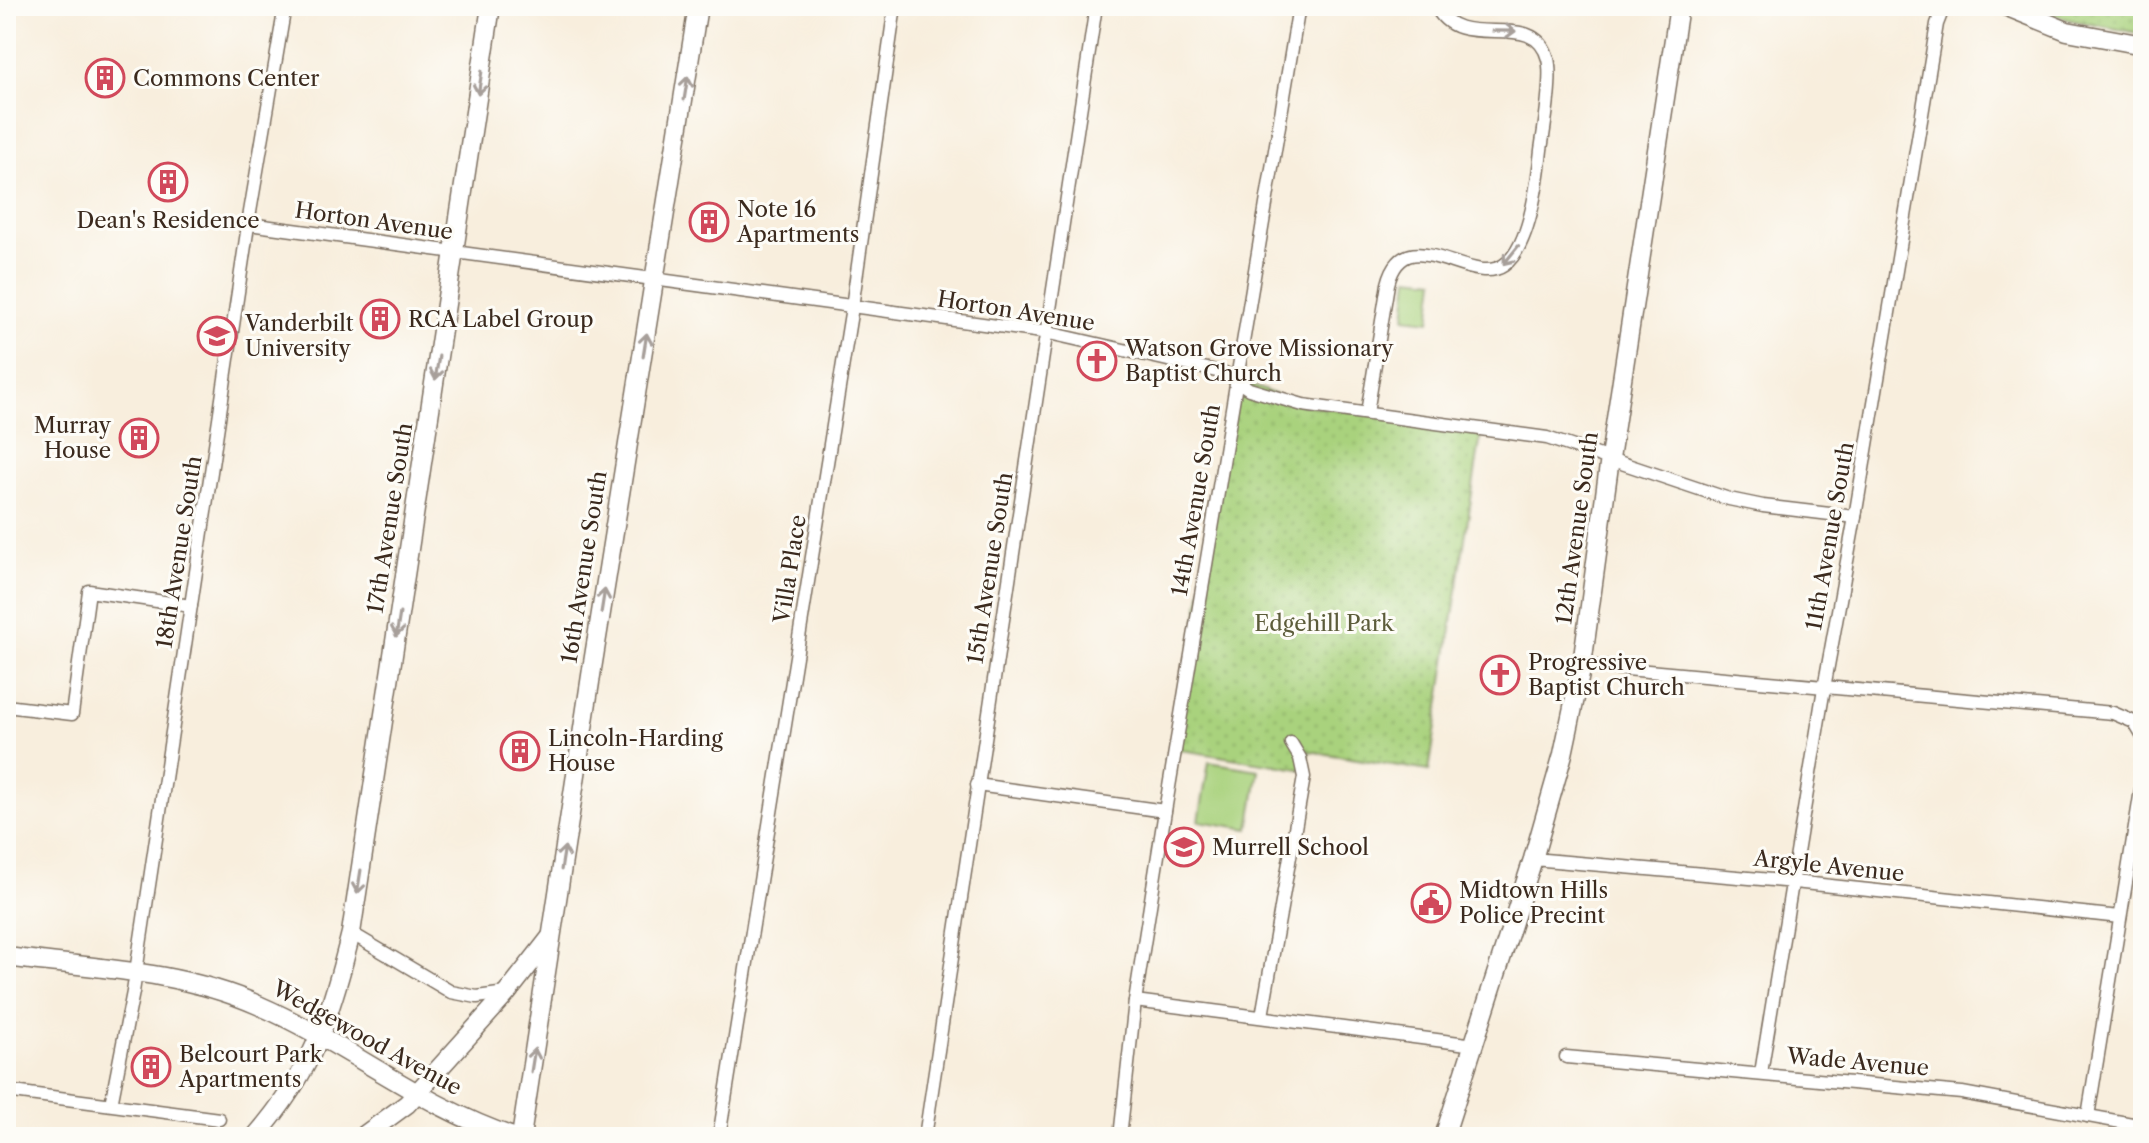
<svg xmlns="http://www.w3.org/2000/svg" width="2149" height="1143" font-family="'Libre Caslon Text',serif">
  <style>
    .park { fill: url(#park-dots); stroke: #727e4e; stroke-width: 2 }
    .pitch { fill: #a9d27d; stroke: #727e4e; stroke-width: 2 }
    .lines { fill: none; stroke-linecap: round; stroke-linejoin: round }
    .street-casing { stroke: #7d6f61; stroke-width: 15 }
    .secondary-casing { stroke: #7d6f61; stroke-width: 21 }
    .street { stroke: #fff; stroke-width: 12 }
    .secondary { stroke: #fff; stroke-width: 18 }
    .oneway { stroke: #a79f9a }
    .labels { text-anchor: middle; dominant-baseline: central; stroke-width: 6; stroke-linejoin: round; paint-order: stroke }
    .poi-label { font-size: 22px; fill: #3b2a1e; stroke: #fdfcf7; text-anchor: start }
    .street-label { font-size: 22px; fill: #3b2a1e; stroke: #fdfcf7 }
    .park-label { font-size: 22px; fill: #5c5c3a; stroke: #fdfcf7 }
  </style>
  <defs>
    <pattern id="park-dots" width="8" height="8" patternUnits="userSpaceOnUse" patternTransform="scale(2)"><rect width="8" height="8" fill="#a9d27d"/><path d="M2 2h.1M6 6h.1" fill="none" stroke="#92b46c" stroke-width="1.8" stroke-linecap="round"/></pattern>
  </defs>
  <rect width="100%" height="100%" fill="#fdfcf7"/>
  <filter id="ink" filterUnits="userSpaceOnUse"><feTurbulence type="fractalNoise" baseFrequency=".0125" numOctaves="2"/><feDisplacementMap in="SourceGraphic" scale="16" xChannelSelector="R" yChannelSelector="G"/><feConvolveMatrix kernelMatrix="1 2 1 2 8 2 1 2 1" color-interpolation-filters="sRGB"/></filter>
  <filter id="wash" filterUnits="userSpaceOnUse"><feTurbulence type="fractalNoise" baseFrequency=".006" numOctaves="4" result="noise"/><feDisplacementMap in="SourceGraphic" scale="32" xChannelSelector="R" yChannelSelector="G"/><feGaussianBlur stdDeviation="1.8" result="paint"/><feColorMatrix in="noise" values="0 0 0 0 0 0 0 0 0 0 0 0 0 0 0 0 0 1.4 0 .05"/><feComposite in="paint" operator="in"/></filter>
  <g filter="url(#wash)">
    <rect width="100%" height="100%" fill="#f8eedd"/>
    <g class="park">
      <polygon points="2032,6 2143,6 2143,34 2070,20"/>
      <polygon points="1237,380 1303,405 1482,428 1429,771 1309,751 1306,770 1175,749"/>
    </g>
    <g class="pitch">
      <polygon points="1409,277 1435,280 1430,321 1405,318"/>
      <polygon points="1209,762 1259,770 1249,829 1199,821"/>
    </g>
  </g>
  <g filter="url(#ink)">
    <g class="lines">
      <g class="street-casing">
        <g id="street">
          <polyline points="249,224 1049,333 1225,373 1249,389 1303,405 1547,438 1729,499 1763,506 1855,517"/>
          <path d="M1367 413 1388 284C1405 216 1470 289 1504 265 1530 247 1538 180 1541 150 1544 129 1553 78 1548 59 1534 5 1459 56 1436 6"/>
          <polyline points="1582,665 2113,713 2134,722 2143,737"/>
          <polyline points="6,706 72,714 89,591 191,606"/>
          <polyline points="977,785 1165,811"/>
          <polyline points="1533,859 1794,882 2120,917"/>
          <polyline points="351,933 451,992 477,997 506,993"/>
          <polyline points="1135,1001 1475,1045"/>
          <polyline points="1262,1016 1304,777 1300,758 1291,743"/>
          <polyline points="1566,1057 1962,1093 2143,1126"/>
          <polyline points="1761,1073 1824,688 1855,517 1937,24 1944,6"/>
          <polyline points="6,1091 219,1119"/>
          <polyline points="111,1104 133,992 250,212 285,6"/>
          <polyline points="2088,1116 2143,778"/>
          <polyline points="719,1137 852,307 895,6"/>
          <path d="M925 1137C979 760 1041 383 1096 6"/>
          <polyline points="1120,1137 1135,1001 1165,811 1299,6"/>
        </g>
      </g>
      <g class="secondary-casing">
        <g id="secondary">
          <polyline points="2005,6 2067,31 2143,45"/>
          <path d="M6 957C90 968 180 970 258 1005 346 1043 422 1107 513 1137"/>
          <path d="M255 1137C313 1070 330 1018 351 933L491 6"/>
          <polyline points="362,1137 407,1104 507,993 550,938"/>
          <polyline points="521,1137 592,669 698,6"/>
          <polyline points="1444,1137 1533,859 1563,754 1582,665 1610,458 1679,6"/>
        </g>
      </g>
      <use href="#street" class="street"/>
      <use href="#secondary" class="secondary"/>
    </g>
    <defs><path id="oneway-shaft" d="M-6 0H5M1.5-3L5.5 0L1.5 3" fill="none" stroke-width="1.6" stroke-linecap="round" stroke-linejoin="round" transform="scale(2)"/></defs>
    <g class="oneway">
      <use href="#oneway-shaft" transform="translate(1504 31) rotate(1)"/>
      <use href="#oneway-shaft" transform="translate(480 83) rotate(99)"/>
      <use href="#oneway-shaft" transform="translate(686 88) rotate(-81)"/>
      <use href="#oneway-shaft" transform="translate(1511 255) rotate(129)"/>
      <use href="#oneway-shaft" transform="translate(645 345) rotate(-81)"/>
      <use href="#oneway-shaft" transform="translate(437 368) rotate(99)"/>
      <use href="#oneway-shaft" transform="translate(603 601) rotate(-81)"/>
      <use href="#oneway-shaft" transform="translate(398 625) rotate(99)"/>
      <use href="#oneway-shaft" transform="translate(563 858) rotate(-81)"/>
      <use href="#oneway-shaft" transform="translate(359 882) rotate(99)"/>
      <use href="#oneway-shaft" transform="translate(533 1060) rotate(-81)"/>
    </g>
  </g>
  <defs>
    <g id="building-ring" transform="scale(2)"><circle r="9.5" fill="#fdfcf7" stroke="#d1495b" stroke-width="1.5"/><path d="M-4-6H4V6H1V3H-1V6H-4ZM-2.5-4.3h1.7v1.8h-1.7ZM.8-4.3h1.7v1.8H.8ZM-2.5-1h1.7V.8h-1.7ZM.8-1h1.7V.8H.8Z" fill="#d1495b"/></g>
    <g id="university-ring" transform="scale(2)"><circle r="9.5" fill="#fdfcf7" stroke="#d1495b" stroke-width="1.5"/><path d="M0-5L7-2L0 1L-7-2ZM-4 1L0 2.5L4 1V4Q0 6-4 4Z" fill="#d1495b"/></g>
    <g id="church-ring" transform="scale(2)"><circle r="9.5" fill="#fdfcf7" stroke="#d1495b" stroke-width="1.5"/><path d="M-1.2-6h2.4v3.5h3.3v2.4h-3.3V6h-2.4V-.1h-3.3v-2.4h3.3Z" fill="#d1495b"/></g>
    <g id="school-ring" transform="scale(2)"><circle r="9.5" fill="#fdfcf7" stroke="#d1495b" stroke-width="1.5"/><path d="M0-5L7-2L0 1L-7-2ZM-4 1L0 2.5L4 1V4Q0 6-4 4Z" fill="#d1495b"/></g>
    <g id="civic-ring" transform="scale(2)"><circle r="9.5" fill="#fdfcf7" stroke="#d1495b" stroke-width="1.5"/><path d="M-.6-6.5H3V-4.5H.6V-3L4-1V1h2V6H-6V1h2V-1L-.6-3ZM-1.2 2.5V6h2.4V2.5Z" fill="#d1495b"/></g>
  </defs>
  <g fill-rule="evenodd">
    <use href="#building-ring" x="105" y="78"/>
    <use href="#building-ring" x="168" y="182"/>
    <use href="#building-ring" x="709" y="222"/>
    <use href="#building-ring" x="380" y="319"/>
    <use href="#university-ring" x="217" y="336"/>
    <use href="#church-ring" x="1097" y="361"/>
    <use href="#building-ring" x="139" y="438"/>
    <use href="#church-ring" x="1500" y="675"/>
    <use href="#building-ring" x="520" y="751"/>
    <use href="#school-ring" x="1184" y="847"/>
    <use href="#civic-ring" x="1431" y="903"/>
    <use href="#building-ring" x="151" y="1067"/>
  </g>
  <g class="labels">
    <g class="poi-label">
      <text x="133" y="78">Commons Center</text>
      <text x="737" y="209">Note 16<tspan x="737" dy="25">Apartments</tspan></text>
      <text x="168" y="220" text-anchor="middle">Dean's Residence</text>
      <text x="408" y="319">RCA Label Group</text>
      <text x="245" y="323">Vanderbilt<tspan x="245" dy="25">University</tspan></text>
      <text x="1125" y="348">Watson Grove Missionary<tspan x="1125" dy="25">Baptist Church</tspan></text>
      <text x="111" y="425" text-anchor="end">Murray<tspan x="111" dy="25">House</tspan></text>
      <text x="1528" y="662">Progressive<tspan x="1528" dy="25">Baptist Church</tspan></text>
      <text x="548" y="738">Lincoln-Harding<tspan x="548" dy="25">House</tspan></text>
      <text x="1212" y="847">Murrell School</text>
      <text x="1459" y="890">Midtown Hills<tspan x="1459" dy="25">Police Precint</tspan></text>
      <text x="179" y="1054">Belcourt Park<tspan x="179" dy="25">Apartments</tspan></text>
    </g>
    <g class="street-label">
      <text transform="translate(374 221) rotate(8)">Horton Avenue</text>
      <text transform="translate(1016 311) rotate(9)">Horton Avenue</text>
      <text transform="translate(1196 500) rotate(-80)">14th Avenue South</text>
      <text transform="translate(390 518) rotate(-81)">17th Avenue South</text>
      <text transform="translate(1577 528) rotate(-82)">12th Avenue South</text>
      <text transform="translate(1830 536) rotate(-80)">11th Avenue South</text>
      <text transform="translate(179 552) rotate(-81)">18th Avenue South</text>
      <text transform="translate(584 567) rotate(-81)">16th Avenue South</text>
      <text transform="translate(990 568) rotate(-81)">15th Avenue South</text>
      <text transform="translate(790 569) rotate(-81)">Villa Place</text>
      <text transform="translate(1829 866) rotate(6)">Argyle Avenue</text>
      <text transform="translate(367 1038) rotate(29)">Wedgewood Avenue</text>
      <text transform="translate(1858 1062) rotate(5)">Wade Avenue</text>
    </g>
    <g class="park-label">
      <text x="1324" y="623">Edgehill Park</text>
    </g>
  </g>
  <rect width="2149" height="1143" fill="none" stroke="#fdfcf7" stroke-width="32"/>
</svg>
